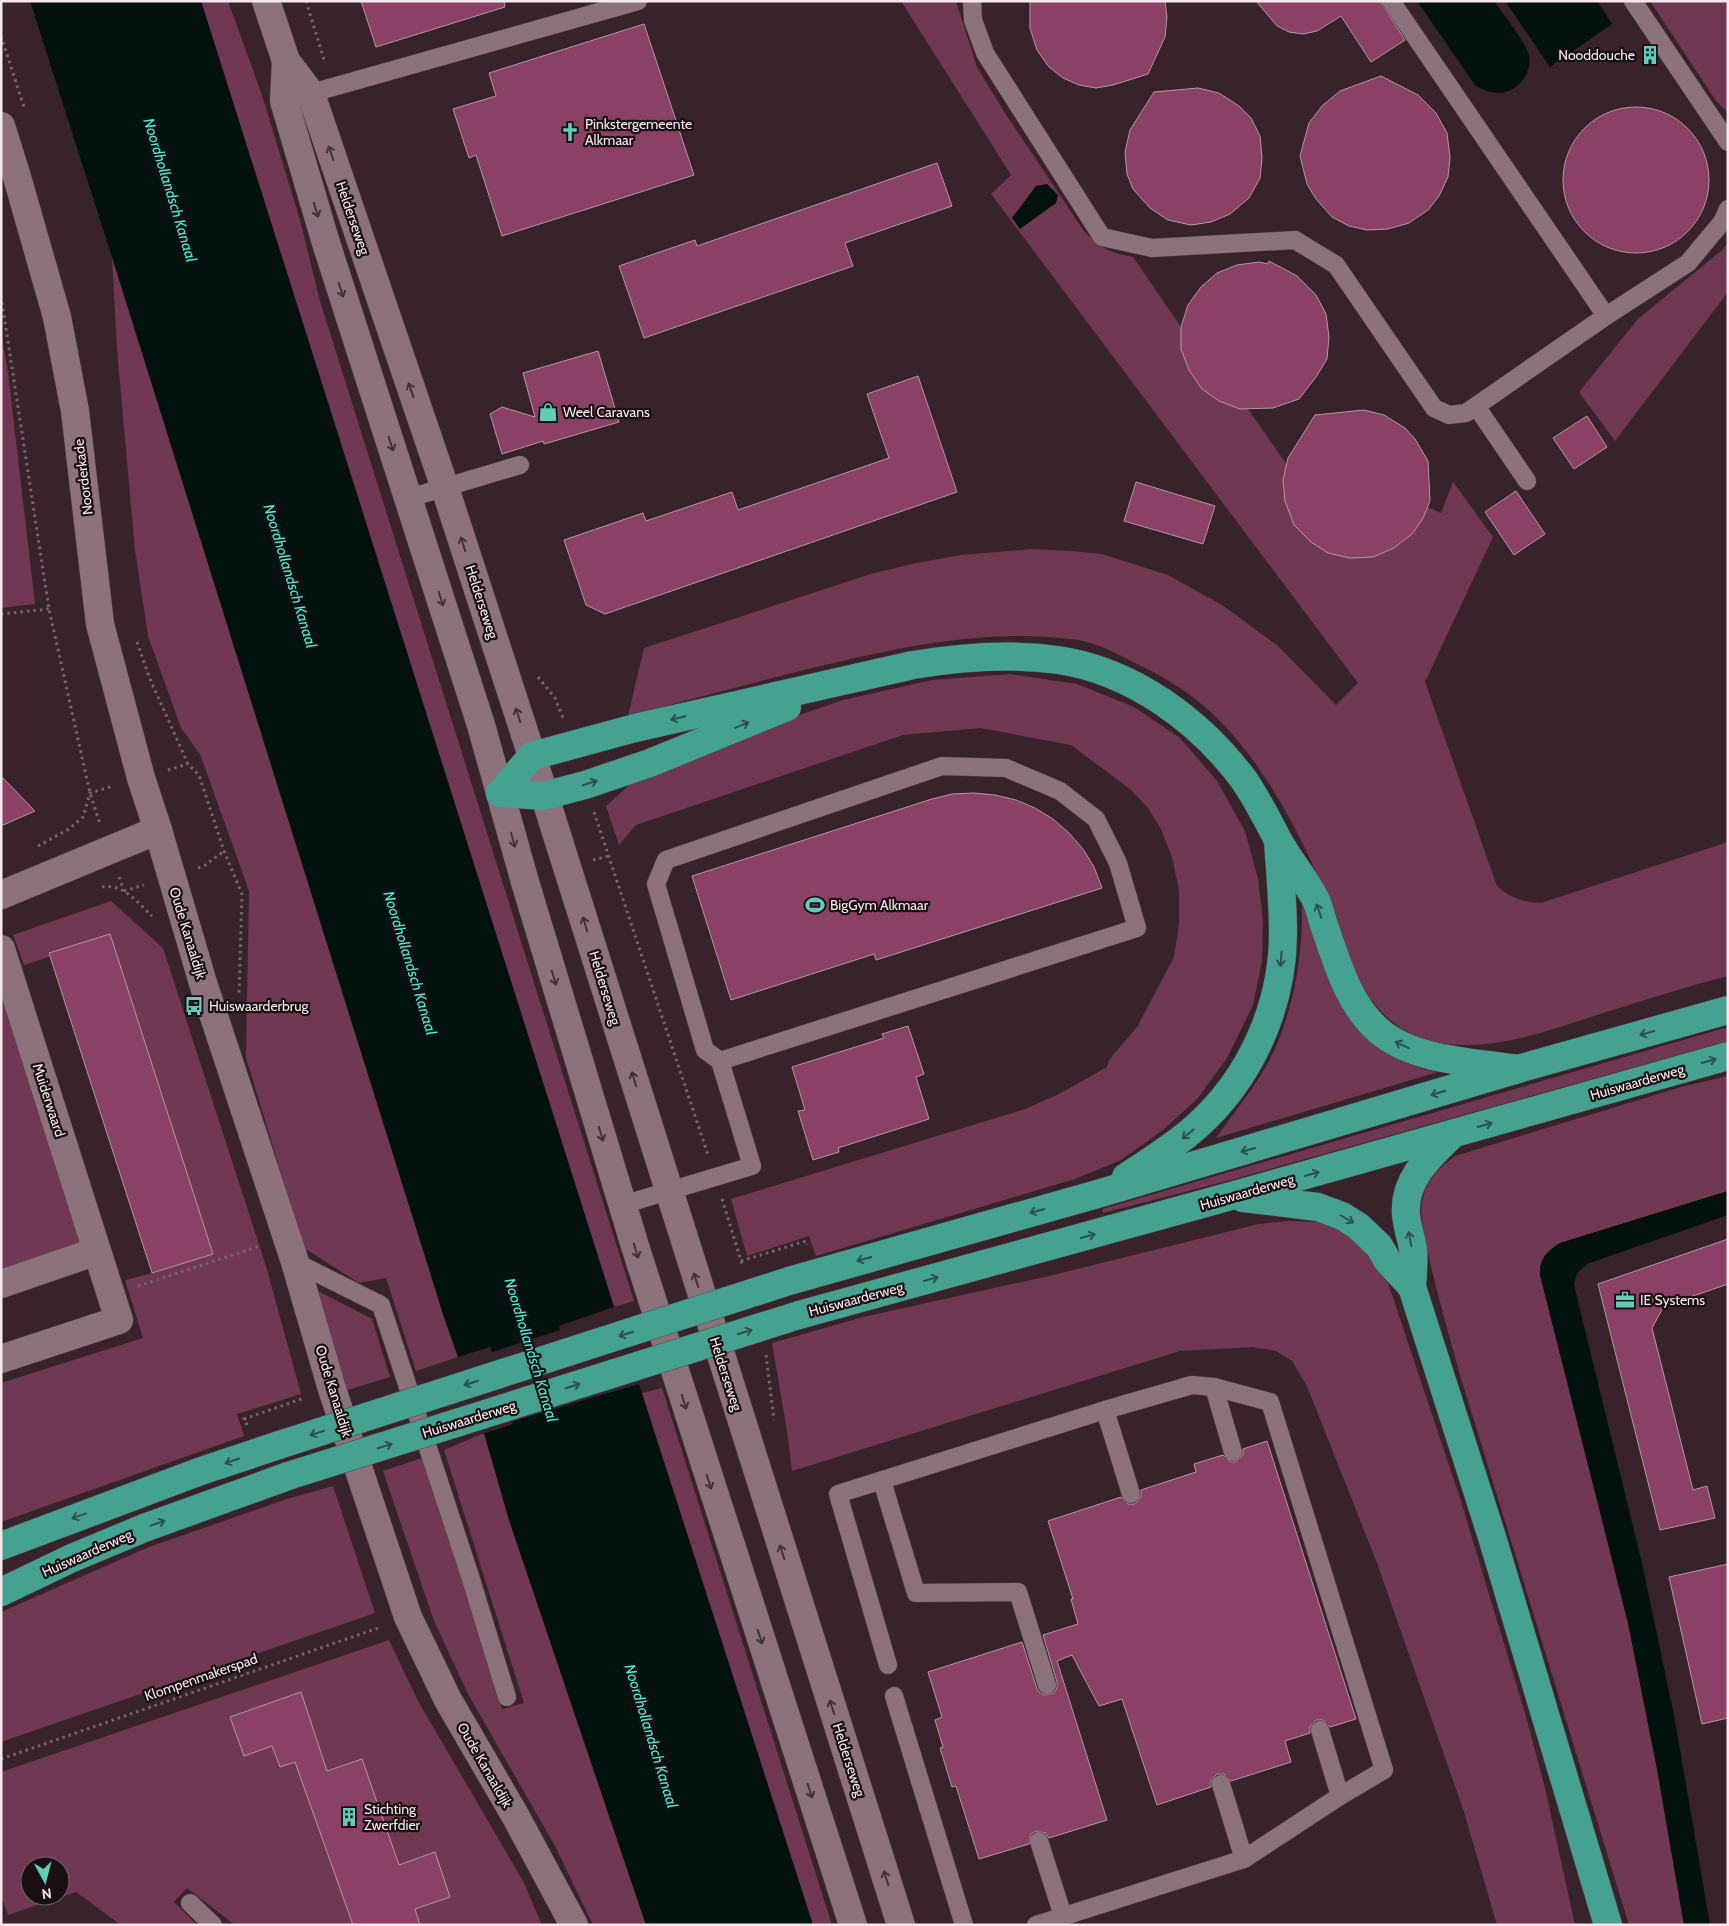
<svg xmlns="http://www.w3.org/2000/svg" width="1729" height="1926" font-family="Cabin,sans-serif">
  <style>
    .green { fill: #703853; fill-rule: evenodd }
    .water { fill: #04120f }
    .pier { fill: #38232d }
    .building { fill: #8b4065; stroke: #b297a3 }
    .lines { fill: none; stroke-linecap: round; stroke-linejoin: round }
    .lane-casing { stroke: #534149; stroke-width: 19 }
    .street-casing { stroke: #534149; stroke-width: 29 }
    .secondary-casing { stroke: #534149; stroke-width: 29 }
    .highway-casing { stroke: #534149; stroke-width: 29 }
    .path { stroke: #77646d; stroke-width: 3; stroke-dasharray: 2.5 4; stroke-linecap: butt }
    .lane { stroke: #8b727d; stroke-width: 18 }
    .street { stroke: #8b727d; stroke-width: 28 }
    .secondary { stroke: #8b727d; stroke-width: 28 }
    .highway { stroke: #45a290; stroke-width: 28 }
    .highway-bridge-casing { stroke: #534149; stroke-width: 29; stroke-linecap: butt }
    .highway-bridge { stroke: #45a290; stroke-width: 28 }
    .oneway { stroke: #413239 }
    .oneway2 { stroke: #2d524c }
    .labels { text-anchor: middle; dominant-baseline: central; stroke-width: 4.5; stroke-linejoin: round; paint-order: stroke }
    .poi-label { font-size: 14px; fill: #f6e8ee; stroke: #191014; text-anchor: start }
    .street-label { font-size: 14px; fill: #f6e8ee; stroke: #191014 }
    .water-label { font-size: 15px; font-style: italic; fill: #4af1d4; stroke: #191014 }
  </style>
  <rect width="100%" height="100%" fill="#38232d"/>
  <g class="green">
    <polygon points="201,1 228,1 262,95 300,220 320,301 634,1301 614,1307"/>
    <path d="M901 1H956L977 67 1003 110 1084 231C1101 248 1110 253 1133 257L1181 327V349L1189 370 1202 389 1219 401 1240 409H1248L1287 465 1283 480 1285 501 1294 525 1328 553 1350 558 1373 557 1427 507 1441 513 1453 482 1493 537 1425 682 1497 886C1511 898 1522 902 1541 903L1728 842V976C1689 986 1651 998 1613 1010 1555 1028 1478 1060 1419 1037 1360 1015 1344 944 1324 891 1300 831 1256 750 1206 708 1185 689 1159 674 1133 662 1116 653 1097 643 1078 640 987 627 896 648 808 669 748 684 688 700 628 716L644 648 871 574 916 563 961 555 1034 549 1070 551 1102 554 1168 575 1222 605 1278 646 1336 705 1358 683 991 194 1011 175Z"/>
    <polygon points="1650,1 1728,1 1728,112 1716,101"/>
    <polygon points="1728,243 1728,292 1615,441 1579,392 1638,319 1721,251"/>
    <polygon points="112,257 444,1317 458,1357 416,1371 386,1278 359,1283 304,1248 246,1058 249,891 200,754 181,728 148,636 135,550 117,350"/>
    <polygon points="1,331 8,373 35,604 1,608"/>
    <polygon points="1010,674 1077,684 1134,707 1180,738 1217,781 1245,831 1258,879 1263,920 1262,961 1253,1005 1227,1058 1198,1098 1163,1130 1121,1160 1075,1179 816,1256 809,1236 747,1256 731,1199 1025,1109 1057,1095 1107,1067 1109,1060 1137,1027 1174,957 1179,924 1179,891 1172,857 1161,829 1148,808 1130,789 1071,745 980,728 903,735 636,825 619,845 606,806 635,780 759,729 843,700 932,680"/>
    <polygon points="111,901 163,948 266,1266 301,1394 237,1414 244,1436 1,1522 1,1383 143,1338 125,1280 153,1273 212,1254 110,937 24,965 13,935"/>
    <path d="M1302 904 1343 1008 1358 1030 1389 1055 1423 1069 1438 1072 1216 1138C1233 1113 1253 1090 1268 1063 1293 1015 1303 958 1302 904Z"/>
    <polygon points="1,981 85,1245 1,1271"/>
    <polygon points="1728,1027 1728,1041 1231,1180 1103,1213 1102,1209"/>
    <path d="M1728 1076V1191L1560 1243C1547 1251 1539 1259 1540 1275L1628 1623 1657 1769 1684 1925H1629L1460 1375C1449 1335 1437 1294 1428 1253 1425 1236 1418 1214 1423 1197 1428 1178 1440 1167 1455 1156L1681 1087Z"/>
    <polygon points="1287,1221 1323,1222 1344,1232 1360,1245 1388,1283 1460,1498 1525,1713 1545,1788 1575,1925 1497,1925 1464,1812 1377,1563 1307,1386 1292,1361 1276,1351 1252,1347 1180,1351 792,1471 787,1431 772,1343 863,1317 1049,1276 1259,1224"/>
    <polygon points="314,1289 372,1319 390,1377 347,1390"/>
    <polygon points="662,1388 832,1925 813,1925 642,1393"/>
    <polygon points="484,1433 509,1520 646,1925 593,1925 555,1846 468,1694 434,1621 383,1471 425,1457 502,1709 524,1703 444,1450"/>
    <polygon points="333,1486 375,1613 1,1742 1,1612 149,1547 287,1499"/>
    <path d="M389 1640 418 1701 523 1881 542 1925H235L187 1888 174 1902 197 1925H121L76 1892 8 1915 1 1896V1772ZM30 1866H60V1896H30Z"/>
  </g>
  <g class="water">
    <polygon points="30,1 201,1 614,1307 813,1925 646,1925 509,1520 484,1433 513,1424 490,1347 458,1357 444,1317 112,257"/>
    <path d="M1417 1H1494C1505 17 1519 33 1527 50 1534 65 1525 83 1511 90 1498 96 1486 92 1475 85Z"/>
    <polygon points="1505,1 1597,1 1612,24 1550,67"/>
    <polygon points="1047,184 1058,195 1056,203 1020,229 1012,218 1036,186"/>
    <path d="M1728 1191V1215L1587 1264 1577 1273 1574 1285 1642 1563 1675 1720 1710 1925H1684L1657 1769 1628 1623 1540 1275C1539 1259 1547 1251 1560 1243Z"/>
  </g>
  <polygon class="pier" points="616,1306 642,1383 511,1422 511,1425 481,1434 483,1431 510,1422 489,1353 560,1330 559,1326"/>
  <g class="building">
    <polygon points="361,1 504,1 505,7 376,47"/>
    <polygon points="1030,1 1165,1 1167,17 1165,37 1148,74 1113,85 1096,88 1079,85 1063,78 1049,67 1037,50 1030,28"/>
    <polygon points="1256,1 1380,1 1405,40 1371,62 1341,16 1317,31 1303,34 1289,32 1277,26"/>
    <polygon points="644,24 694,175 502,236 476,155 469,158 453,109 496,96 489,73"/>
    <polygon points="1381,76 1418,95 1436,113 1447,133 1450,158 1448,177 1439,196 1428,210 1409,223 1388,229 1367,230 1349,226 1332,217 1316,199 1307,184 1300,156 1309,123 1322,106 1340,91"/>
    <polygon points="1198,88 1219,93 1239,106 1251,118 1260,136 1262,158 1260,178 1249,198 1230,214 1211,222 1191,225 1168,220 1150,208 1133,189 1127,174 1125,152 1130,130 1154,92"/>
    <circle cx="1636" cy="180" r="73"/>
    <polygon points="937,163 952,206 845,243 853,266 644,338 619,266 695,240 697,246"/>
    <polygon points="1269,261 1297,276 1316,295 1326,314 1329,337 1327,359 1316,377 1299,399 1273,408 1240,409 1219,401 1202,389 1189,370 1181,349 1181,327 1188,305 1201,287 1217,273 1237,265 1259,262 1268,264"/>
    <polygon points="598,351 619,422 544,444 543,441 502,454 490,414 502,407 535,417 523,373"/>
    <polygon points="918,376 957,492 605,614 586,605 564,540 643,513 646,521 732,492 738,510 889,458 867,394"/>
    <polygon points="1364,410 1384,415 1405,428 1415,439 1428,461 1430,501 1423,518 1413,533 1394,548 1373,557 1350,558 1328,553 1311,542 1294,525 1285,501 1283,480 1288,458 1315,415"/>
    <polygon points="1587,416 1607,447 1574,469 1553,438"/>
    <polygon points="1136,482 1215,506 1203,544 1124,521"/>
    <polygon points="1516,491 1545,534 1514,555 1485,512"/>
    <polygon points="1,776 35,811 1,826"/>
    <polygon points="974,793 995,795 1016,800 1035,808 1053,819 1069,833 1083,849 1094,867 1102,888 876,960 874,954 731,1000 692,876 932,799 952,794"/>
    <polygon points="110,934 213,1254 152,1273 49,953"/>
    <polygon points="908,1026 924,1074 916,1077 929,1119 838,1148 839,1152 813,1160 798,1111 805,1110 792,1067 884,1038 882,1034"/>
    <polygon points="1728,1239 1728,1284 1664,1306 1652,1328 1693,1490 1707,1486 1715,1518 1660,1530 1598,1284"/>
    <polygon points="1267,1441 1356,1719 1330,1727 1323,1720 1316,1720 1310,1727 1310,1733 1285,1741 1291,1762 1231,1781 1224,1774 1217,1774 1211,1781 1211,1787 1157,1805 1122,1699 1099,1706 1072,1655 1057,1661 1107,1820 1049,1838 1046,1833 1036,1831 1031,1834 1029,1844 979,1859 956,1786 952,1787 940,1748 943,1747 935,1720 942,1717 928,1672 1022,1642 1037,1689 1040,1693 1045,1695 1054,1693 1057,1688 1057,1682 1043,1635 1078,1624 1071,1599 1073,1599 1048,1521 1121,1497 1128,1504 1135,1504 1141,1497 1141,1490 1196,1472 1194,1464 1223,1455 1230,1462 1236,1462 1243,1455 1243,1449"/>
    <polygon points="1728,1564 1728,1718 1702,1724 1669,1577"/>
    <polygon points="301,1692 327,1771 362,1759 399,1865 435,1852 450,1897 415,1909 420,1925 353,1925 295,1762 280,1767 272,1746 244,1756 230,1717"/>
  </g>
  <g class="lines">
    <g class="lane-casing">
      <g id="lane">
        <polyline points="972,1 973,20 985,53 1102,237 1152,248 1295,240 1336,265 1434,408 1449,415 1466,413 1606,316 1688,263 1722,222 1728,209"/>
        <polyline points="1391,1 1606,316"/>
        <polyline points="1633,1 1728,142"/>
        <polyline points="301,96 638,1"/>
        <polyline points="1476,406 1527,481"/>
        <polyline points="409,498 520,465"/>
        <polyline points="622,1205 752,1166 720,1061 705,1050 656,884 666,860 942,766 1006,768 1060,791 1096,819 1118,863 1137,928 720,1061"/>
        <polyline points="295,1262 381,1305 470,1576 507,1697"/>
        <polyline points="1214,1387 1233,1452"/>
        <polyline points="1105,1410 1131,1494"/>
        <polyline points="882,1481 916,1593 1018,1592 1047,1685"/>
        <polyline points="888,1665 838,1494 1105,1410 1192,1385 1214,1387 1270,1402 1384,1770 1340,1796 1244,1859 1036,1925"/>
        <polyline points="894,1696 964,1925"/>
        <polyline points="1320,1730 1340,1796"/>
        <polyline points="1221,1784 1244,1859"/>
        <polyline points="1039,1841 1063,1916"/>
        <polyline points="190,1903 213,1925"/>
      </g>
    </g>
    <g class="street-casing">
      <g id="street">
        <polyline points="158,830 203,983 295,1262 332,1389 408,1617 448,1700 516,1817 574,1925"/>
        <polyline points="1,949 119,1320 1,1359"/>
        <polyline points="1,1284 97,1251"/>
      </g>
    </g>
    <g class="secondary-casing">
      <g id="secondary">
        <polyline points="266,1 286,61 311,94 445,488 532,756 901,1925"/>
        <polyline points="286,61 284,101 326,243 481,725 525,882 635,1246 853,1925"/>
        <polyline points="1,126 17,177 57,317 75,411 100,624 141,778 158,830 1,895"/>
      </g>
    </g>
    <g class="highway-casing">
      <g id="highway">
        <path d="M500 793 532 756 635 728 913 665C962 657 1010 653 1058 660 1133 671 1200 721 1244 780 1257 799 1267 819 1278 840 1289 860 1304 878 1315 898 1319 906 1321 916 1324 925 1337 962 1348 1004 1379 1031 1414 1061 1474 1062 1518 1069"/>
        <polyline points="500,793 543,796 585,785 650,763 787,707"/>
        <path d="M1452 1135C1429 1157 1403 1180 1406 1215 1407 1226 1411 1237 1413 1249 1414 1261 1413 1275 1412 1287L1492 1537 1608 1925"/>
        <path d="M1126 1177C1150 1161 1175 1146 1197 1126 1251 1078 1283 1005 1283 933 1283 902 1280 872 1278 841"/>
        <polyline points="1243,1198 1318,1207 1342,1216 1358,1226 1379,1246 1387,1260 1412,1287"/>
        <polyline points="789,1281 1101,1193 1518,1069 1728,1010"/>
        <polyline points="799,1315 1231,1196 1728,1056"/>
        <polyline points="1,1546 201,1471 279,1445"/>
        <polyline points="1,1592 72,1558 144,1528 288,1476"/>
      </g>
    </g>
    <g class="path">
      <polyline points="306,1 325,63"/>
      <polyline points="1,36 24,107"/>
      <polyline points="1,296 49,609 90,793 100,824"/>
      <polyline points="1,614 49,609"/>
      <polyline points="137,642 150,679 188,764 199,775 224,851 242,894 239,996"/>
      <polyline points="538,677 555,698 563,718"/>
      <polyline points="168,770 188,764"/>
      <polyline points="594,812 708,1155"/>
      <polyline points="38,846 69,829 83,817 90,793 113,786"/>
      <polyline points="593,860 609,856"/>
      <polyline points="198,868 204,866 224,851"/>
      <polyline points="119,877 124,891"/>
      <path d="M102 887C123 883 138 903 152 916"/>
      <polyline points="124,891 144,885"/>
      <polyline points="722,1199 743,1267"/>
      <polyline points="741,1261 806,1241 807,1245"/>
      <polyline points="138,1286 260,1246"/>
      <polyline points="766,1355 774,1420"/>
      <polyline points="247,1425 244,1419 304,1398"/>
      <polyline points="1,1759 381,1627"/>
    </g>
    <use href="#lane" class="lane"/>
    <use href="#street" class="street"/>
    <use href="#secondary" class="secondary"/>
    <use href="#highway" class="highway"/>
    <g class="highway-bridge-casing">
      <g id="highway-bridge">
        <polyline points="279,1445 789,1281"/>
        <polyline points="288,1476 799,1315"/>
      </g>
    </g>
    <use href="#highway-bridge" class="highway-bridge"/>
  </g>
  <defs><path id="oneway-shaft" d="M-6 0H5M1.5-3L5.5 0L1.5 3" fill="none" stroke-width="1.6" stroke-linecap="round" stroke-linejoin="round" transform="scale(1.25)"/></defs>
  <g class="oneway">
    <use href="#oneway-shaft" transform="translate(331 153) rotate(-109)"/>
    <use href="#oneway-shaft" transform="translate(316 210) rotate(73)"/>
    <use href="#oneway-shaft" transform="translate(341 290) rotate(72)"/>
    <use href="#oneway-shaft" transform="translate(411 390) rotate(-109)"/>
    <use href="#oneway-shaft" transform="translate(391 444) rotate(72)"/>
    <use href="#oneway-shaft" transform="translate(463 544) rotate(-108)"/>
    <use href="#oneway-shaft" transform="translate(441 599) rotate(72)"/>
    <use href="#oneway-shaft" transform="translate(518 715) rotate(-108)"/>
    <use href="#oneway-shaft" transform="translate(513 840) rotate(75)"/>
    <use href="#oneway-shaft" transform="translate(585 924) rotate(-107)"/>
    <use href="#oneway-shaft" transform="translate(554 978) rotate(73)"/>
    <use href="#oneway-shaft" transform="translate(634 1079) rotate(-107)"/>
    <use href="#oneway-shaft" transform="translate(601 1134) rotate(73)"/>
    <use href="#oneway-shaft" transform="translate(636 1251) rotate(73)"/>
    <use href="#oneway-shaft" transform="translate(696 1280) rotate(-108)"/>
    <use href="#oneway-shaft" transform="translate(684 1402) rotate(73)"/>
    <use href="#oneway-shaft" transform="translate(709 1482) rotate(72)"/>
    <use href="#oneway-shaft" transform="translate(782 1552) rotate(-108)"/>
    <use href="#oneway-shaft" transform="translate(760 1637) rotate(72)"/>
    <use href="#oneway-shaft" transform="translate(832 1707) rotate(-108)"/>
    <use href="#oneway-shaft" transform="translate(810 1791) rotate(72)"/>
    <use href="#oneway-shaft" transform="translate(886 1878) rotate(-108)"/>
  </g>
  <g class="oneway2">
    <use href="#oneway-shaft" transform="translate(678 718) rotate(167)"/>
    <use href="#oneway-shaft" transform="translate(742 725) rotate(-22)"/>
    <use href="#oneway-shaft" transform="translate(590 783) rotate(-18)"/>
    <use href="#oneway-shaft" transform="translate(1319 911) rotate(-109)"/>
    <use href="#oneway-shaft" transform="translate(1281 959) rotate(95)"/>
    <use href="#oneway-shaft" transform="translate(1647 1033) rotate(164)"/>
    <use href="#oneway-shaft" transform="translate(1402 1045) rotate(-155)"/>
    <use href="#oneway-shaft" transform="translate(1709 1061) rotate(-16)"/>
    <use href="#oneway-shaft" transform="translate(1438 1093) rotate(163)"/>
    <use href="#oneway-shaft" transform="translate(1485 1125) rotate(-16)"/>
    <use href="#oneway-shaft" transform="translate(1188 1134) rotate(141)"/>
    <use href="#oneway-shaft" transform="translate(1248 1150) rotate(164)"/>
    <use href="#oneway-shaft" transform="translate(1312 1174) rotate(-16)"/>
    <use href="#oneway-shaft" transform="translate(1037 1211) rotate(164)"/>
    <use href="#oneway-shaft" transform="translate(1347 1219) rotate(30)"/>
    <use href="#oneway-shaft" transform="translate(1088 1236) rotate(-15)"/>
    <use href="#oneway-shaft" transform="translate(1410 1239) rotate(-101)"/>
    <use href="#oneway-shaft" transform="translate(864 1259) rotate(164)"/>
    <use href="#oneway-shaft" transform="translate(931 1279) rotate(-15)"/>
    <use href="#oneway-shaft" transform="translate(745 1332) rotate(-18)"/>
    <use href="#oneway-shaft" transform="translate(626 1334) rotate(162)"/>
    <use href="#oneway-shaft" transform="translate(471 1383) rotate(162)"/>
    <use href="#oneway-shaft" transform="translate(573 1386) rotate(-17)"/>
    <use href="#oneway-shaft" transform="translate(317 1433) rotate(162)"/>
    <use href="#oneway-shaft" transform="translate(385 1446) rotate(-18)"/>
    <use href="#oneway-shaft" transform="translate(232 1461) rotate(161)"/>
    <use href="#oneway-shaft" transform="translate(79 1516) rotate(160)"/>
    <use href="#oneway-shaft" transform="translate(158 1523) rotate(-20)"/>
  </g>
  <defs>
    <g id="building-bare" transform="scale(1.5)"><path d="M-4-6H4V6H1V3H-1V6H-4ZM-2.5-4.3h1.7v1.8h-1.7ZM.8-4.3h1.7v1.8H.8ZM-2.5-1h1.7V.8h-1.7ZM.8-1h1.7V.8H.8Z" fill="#5eceb8" stroke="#191014" stroke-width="2.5" paint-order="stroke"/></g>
    <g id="church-bare" transform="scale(1.5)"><path d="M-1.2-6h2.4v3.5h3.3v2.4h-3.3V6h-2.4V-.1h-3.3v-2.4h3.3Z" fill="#5eceb8" stroke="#191014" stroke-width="2.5" paint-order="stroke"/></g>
    <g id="shop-bare" transform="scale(1.5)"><path d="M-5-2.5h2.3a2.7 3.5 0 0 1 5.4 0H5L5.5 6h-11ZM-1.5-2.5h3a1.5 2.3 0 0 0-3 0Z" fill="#5eceb8" stroke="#191014" stroke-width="2.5" paint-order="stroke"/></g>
    <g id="stadium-bare" transform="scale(1.5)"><path d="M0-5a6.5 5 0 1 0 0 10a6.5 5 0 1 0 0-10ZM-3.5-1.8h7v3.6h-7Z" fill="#5eceb8" stroke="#191014" stroke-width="2.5" paint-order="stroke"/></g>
    <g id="bus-bare" transform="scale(1.5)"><path d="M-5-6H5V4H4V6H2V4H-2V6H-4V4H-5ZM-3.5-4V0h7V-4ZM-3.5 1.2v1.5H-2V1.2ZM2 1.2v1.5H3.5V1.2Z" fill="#5eceb8" stroke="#191014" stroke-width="2.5" paint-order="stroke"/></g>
    <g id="office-bare" transform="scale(1.5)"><path d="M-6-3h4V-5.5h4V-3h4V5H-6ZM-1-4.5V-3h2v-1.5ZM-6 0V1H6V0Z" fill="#5eceb8" stroke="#191014" stroke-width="2.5" paint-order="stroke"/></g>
  </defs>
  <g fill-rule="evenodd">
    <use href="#building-bare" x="1650" y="55"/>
    <use href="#church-bare" x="570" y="132"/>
    <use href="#shop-bare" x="548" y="412"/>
    <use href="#stadium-bare" x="815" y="905"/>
    <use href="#bus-bare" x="194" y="1006"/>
    <use href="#office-bare" x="1625" y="1300"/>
    <use href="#building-bare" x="349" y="1817"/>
  </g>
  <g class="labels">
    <g class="poi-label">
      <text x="1635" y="55" text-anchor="end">Nooddouche</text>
      <text x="585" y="124">Pinkstergemeente<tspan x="585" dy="16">Alkmaar</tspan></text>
      <text x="563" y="412">Weel Caravans</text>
      <text x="830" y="905">BigGym Alkmaar</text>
      <text x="209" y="1006">Huiswaarderbrug</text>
      <text x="1640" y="1300">IE Systems</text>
      <text x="364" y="1809">Stichting<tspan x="364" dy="16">Zwerfdier</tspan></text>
    </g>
    <g class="street-label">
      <text transform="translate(353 218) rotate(71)">Helderseweg</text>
      <text transform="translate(83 477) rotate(-97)">Noorderkade</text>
      <text transform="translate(482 602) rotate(72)">Helderseweg</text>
      <text transform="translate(188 933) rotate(73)">Oude Kanaaldijk</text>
      <text transform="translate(605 988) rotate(73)">Helderseweg</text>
      <text transform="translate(1637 1082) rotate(-16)">Huiswaarderweg</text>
      <text transform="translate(49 1100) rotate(72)">Muiderwaard</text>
      <text transform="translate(1247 1192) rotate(-16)">Huiswaarderweg</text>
      <text transform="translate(856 1299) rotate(-15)">Huiswaarderweg</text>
      <text transform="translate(726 1374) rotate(72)">Helderseweg</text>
      <text transform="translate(334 1391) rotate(73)">Oude Kanaaldijk</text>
      <text transform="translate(469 1419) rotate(-17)">Huiswaarderweg</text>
      <text transform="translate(87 1553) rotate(-24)">Huiswaarderweg</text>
      <text transform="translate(201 1677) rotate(-19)">Klompenmakerspad</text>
      <text transform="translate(849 1760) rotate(72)">Helderseweg</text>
      <text transform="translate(485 1765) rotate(60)">Oude Kanaaldijk</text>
    </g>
    <g class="water-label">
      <text transform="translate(170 190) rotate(73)">Noordhollandsch Kanaal</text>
      <text transform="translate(290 576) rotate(73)">Noordhollandsch Kanaal</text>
      <text transform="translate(410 963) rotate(73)">Noordhollandsch Kanaal</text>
      <text transform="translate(531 1350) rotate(73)">Noordhollandsch Kanaal</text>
      <text transform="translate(651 1736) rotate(73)">Noordhollandsch Kanaal</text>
    </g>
  </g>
  <rect width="1729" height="1926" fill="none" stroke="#f6e8ee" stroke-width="5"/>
  <g transform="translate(45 1881) rotate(173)"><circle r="24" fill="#191014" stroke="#71666b"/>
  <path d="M0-4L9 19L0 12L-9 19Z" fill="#5eceb8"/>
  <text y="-8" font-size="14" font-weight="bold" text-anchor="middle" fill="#f6e8ee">N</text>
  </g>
</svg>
